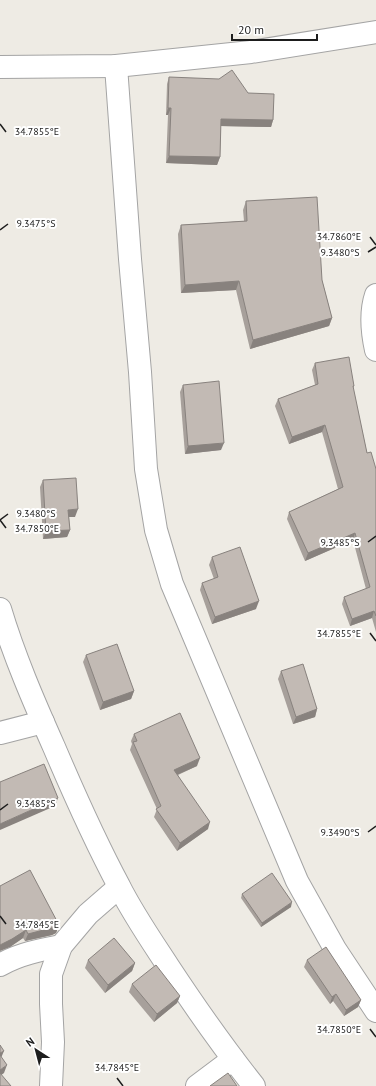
<svg xmlns="http://www.w3.org/2000/svg" width="376" height="1086" font-family="'PT Sans',sans-serif">
  <style>
    .lines { fill: none; stroke-linecap: round; stroke-linejoin: round }
    .minor-casing { stroke: #a4a4a4; stroke-width: 24 }
    .minor { stroke: #fff; stroke-width: 22 }
    .wall { fill: #a7a09b }
    .shaded-wall { fill: #88827e }
    .building { fill: #c2bab4; stroke: #88827e }
    .ticks { fill: none; stroke: #1d1d1d; stroke-width: 1.5 }
    .ticks-label { font-size: 10px; text-anchor: middle; fill: #1d1d1d; stroke: #fff; stroke-width: 4; stroke-linejoin: round; paint-order: stroke }
  </style>
  <rect width="100%" height="100%" fill="#eeebe4"/>
  <g class="lines">
    <g class="minor-casing">
      <g id="minor">
        <polyline points="116,66 130,259 140,372 146,469 156,530 172,584 297,881 335,949 376,1011"/>
        <polyline points="0,67 116,66 251,52 376,32"/>
        <path d="M376 295C370 313 372 332 376 350"/>
        <path d="M0 609C14 656 34 702 54 747 74 794 95 841 119 886 133 914 151 940 168 966 195 1007 223 1047 254 1086"/>
        <polyline points="0,733 43,722"/>
        <path d="M0 965C19 954 40 950 61 946"/>
        <polyline points="51,1086 53,1042 51,1004 51,974 61,946 88,914 119,887"/>
        <polyline points="197,1086 233,1059"/>
      </g>
    </g>
    <use href="#minor" class="minor"/>
  </g>
  <g class="wall">
    <polygon points="169,77 248,93 273,120 271,127 221,126 220,157 217,165 166,163 168,115 166,115 167,84"/>
    <polygon points="246,201 322,280 332,318 329,326 250,349 236,290 181,293 178,234 181,225 244,221 243,210"/>
    <polygon points="315,363 354,386 353,388 367,453 376,469 376,632 372,618 350,626 342,604 344,597 366,589 353,540 305,561 287,519 289,512 338,489 322,432 289,444 275,406 278,399 315,385 312,370"/>
    <polygon points="183,385 221,450 185,454 180,392"/>
    <polygon points="43,480 75,517 69,517 70,530 67,537 43,539 40,487"/>
    <polygon points="212,557 256,609 212,624 200,590 202,583 214,579 209,565"/>
    <polygon points="86,655 134,691 131,699 100,710 83,662"/>
    <polygon points="281,671 317,709 315,717 293,724 278,679"/>
    <polygon points="134,734 197,766 178,775 208,829 177,851 154,817 157,809 130,750 132,744 131,741"/>
    <polygon points="0,886 59,925 56,933 52,935 25,941 23,938 10,947"/>
    <polygon points="242,894 291,907 261,927 241,898"/>
    <polygon points="88,960 135,963 132,971 105,993 85,968"/>
    <polygon points="307,960 361,1000 358,1007 344,1016 333,1001 330,1004 304,967"/>
    <polygon points="132,984 180,996 177,1003 154,1022 129,992"/>
  </g>
  <g class="shaded-wall">
    <polygon points="168,108 171,108 168,115 166,115"/>
    <polygon points="221,119 273,120 271,127 219,126"/>
    <polygon points="169,156 220,157 217,165 166,163"/>
    <polygon points="239,281 236,290 181,293 185,285"/>
    <polygon points="332,318 329,326 250,349 253,340"/>
    <polygon points="325,425 322,432 289,444 292,437"/>
    <polygon points="224,443 221,450 185,454 188,446"/>
    <polygon points="78,509 75,517 66,517 68,510"/>
    <polygon points="70,530 67,537 43,539 46,531"/>
    <polygon points="355,533 353,540 305,561 308,553"/>
    <polygon points="259,601 256,609 212,624 215,617"/>
    <polygon points="374,611 372,618 350,626 352,619"/>
    <polygon points="134,691 131,699 100,710 103,702"/>
    <polygon points="317,709 315,717 293,724 296,717"/>
    <polygon points="200,758 197,766 172,777 174,770"/>
    <polygon points="58,798 55,806 0,830 0,824"/>
    <polygon points="210,822 208,829 177,851 180,843"/>
    <polygon points="292,902 291,907 261,927 262,923"/>
    <polygon points="59,925 56,933 52,935 25,941 28,934"/>
    <polygon points="26,930 23,938 10,947 0,951 0,945"/>
    <polygon points="135,963 132,971 105,993 108,985"/>
    <polygon points="336,994 333,1001 330,1004 332,997"/>
    <polygon points="180,996 177,1003 154,1022 157,1014"/>
    <polygon points="361,1000 358,1007 344,1016 346,1010"/>
    <polygon points="4,1051 1,1058 0,1059 0,1053"/>
    <polygon points="7,1065 4,1073 0,1076 0,1070"/>
  </g>
  <g class="building">
    <polygon points="232,70 248,93 274,94 273,120 221,119 220,157 169,156 171,108 168,108 169,77 219,79"/>
    <polygon points="317,197 322,280 332,318 253,340 239,281 185,285 181,225 247,221 246,201"/>
    <polygon points="349,357 354,386 353,386 367,453 371,452 376,469 376,616 374,611 352,619 344,597 370,587 355,533 308,553 289,512 343,487 325,425 292,437 278,399 318,384 315,363"/>
    <polygon points="219,381 224,443 188,446 183,385"/>
    <polygon points="76,478 78,509 68,510 70,530 46,531 43,480"/>
    <polygon points="240,547 259,601 215,617 202,583 218,577 212,557"/>
    <polygon points="117,644 134,691 103,702 86,655"/>
    <polygon points="303,664 317,709 296,717 281,671"/>
    <polygon points="180,713 200,758 174,770 210,822 180,843 156,809 161,806 133,742 137,741 134,734"/>
    <polygon points="44,764 58,798 0,824 0,782"/>
    <polygon points="30,870 59,925 55,927 28,934 26,930 12,939 0,945 0,886"/>
    <polygon points="272,873 292,902 262,923 242,894"/>
    <polygon points="114,938 135,963 108,985 88,960"/>
    <polygon points="326,947 361,1000 346,1010 336,994 332,997 307,960"/>
    <polygon points="156,965 180,996 157,1014 132,984"/>
    <polygon points="0,1045 4,1051 0,1053"/>
    <polygon points="0,1055 7,1065 0,1070"/>
    <polygon points="0,1073 11,1086 0,1086"/>
    <polygon points="228,1073 237,1086 210,1086"/>
  </g>
  <path class="ticks" d="M0 124 6 132M0 230 8 224M370 237 376 245M368 252 376 247M0 520 6 528M0 520 8 514M368 542 376 536M370 633 376 641M0 810 8 804M368 832 376 826M0 916 6 924M370 1029 376 1037M117 1078 123 1086"/>
  <g class="ticks-label">
    <text x="37" y="135">34.7855°E</text>
    <text x="36" y="227">9.3475°S</text>
    <text x="339" y="240">34.7860°E</text>
    <text x="340" y="256">9.3480°S</text>
    <text x="36" y="517">9.3480°S</text>
    <text x="37" y="532">34.7850°E</text>
    <text x="340" y="546">9.3485°S</text>
    <text x="339" y="637">34.7855°E</text>
    <text x="36" y="807">9.3485°S</text>
    <text x="340" y="836">9.3490°S</text>
    <text x="37" y="928">34.7845°E</text>
    <text x="339" y="1033">34.7850°E</text>
    <text x="117" y="1071">34.7845°E</text>
  </g>
  <g transform="translate(36 1050) rotate(324)" stroke="#ffffff" stroke-width="3" paint-order="stroke">
  <path d="M0-3L7 15L0 10L-7 15Z" fill="#1d1d1d"/>
  <text y="-6" font-size="11" font-weight="bold" text-anchor="middle" fill="#1d1d1d">N</text>
  </g>
  <path d="M232 34v6h85v-6" fill="none" stroke="#1d1d1d" stroke-width="2"/>
  <text x="238" y="34" font-size="12" fill="#1d1d1d" stroke="#ffffff" stroke-width="3" paint-order="stroke">20 m</text>
</svg>
